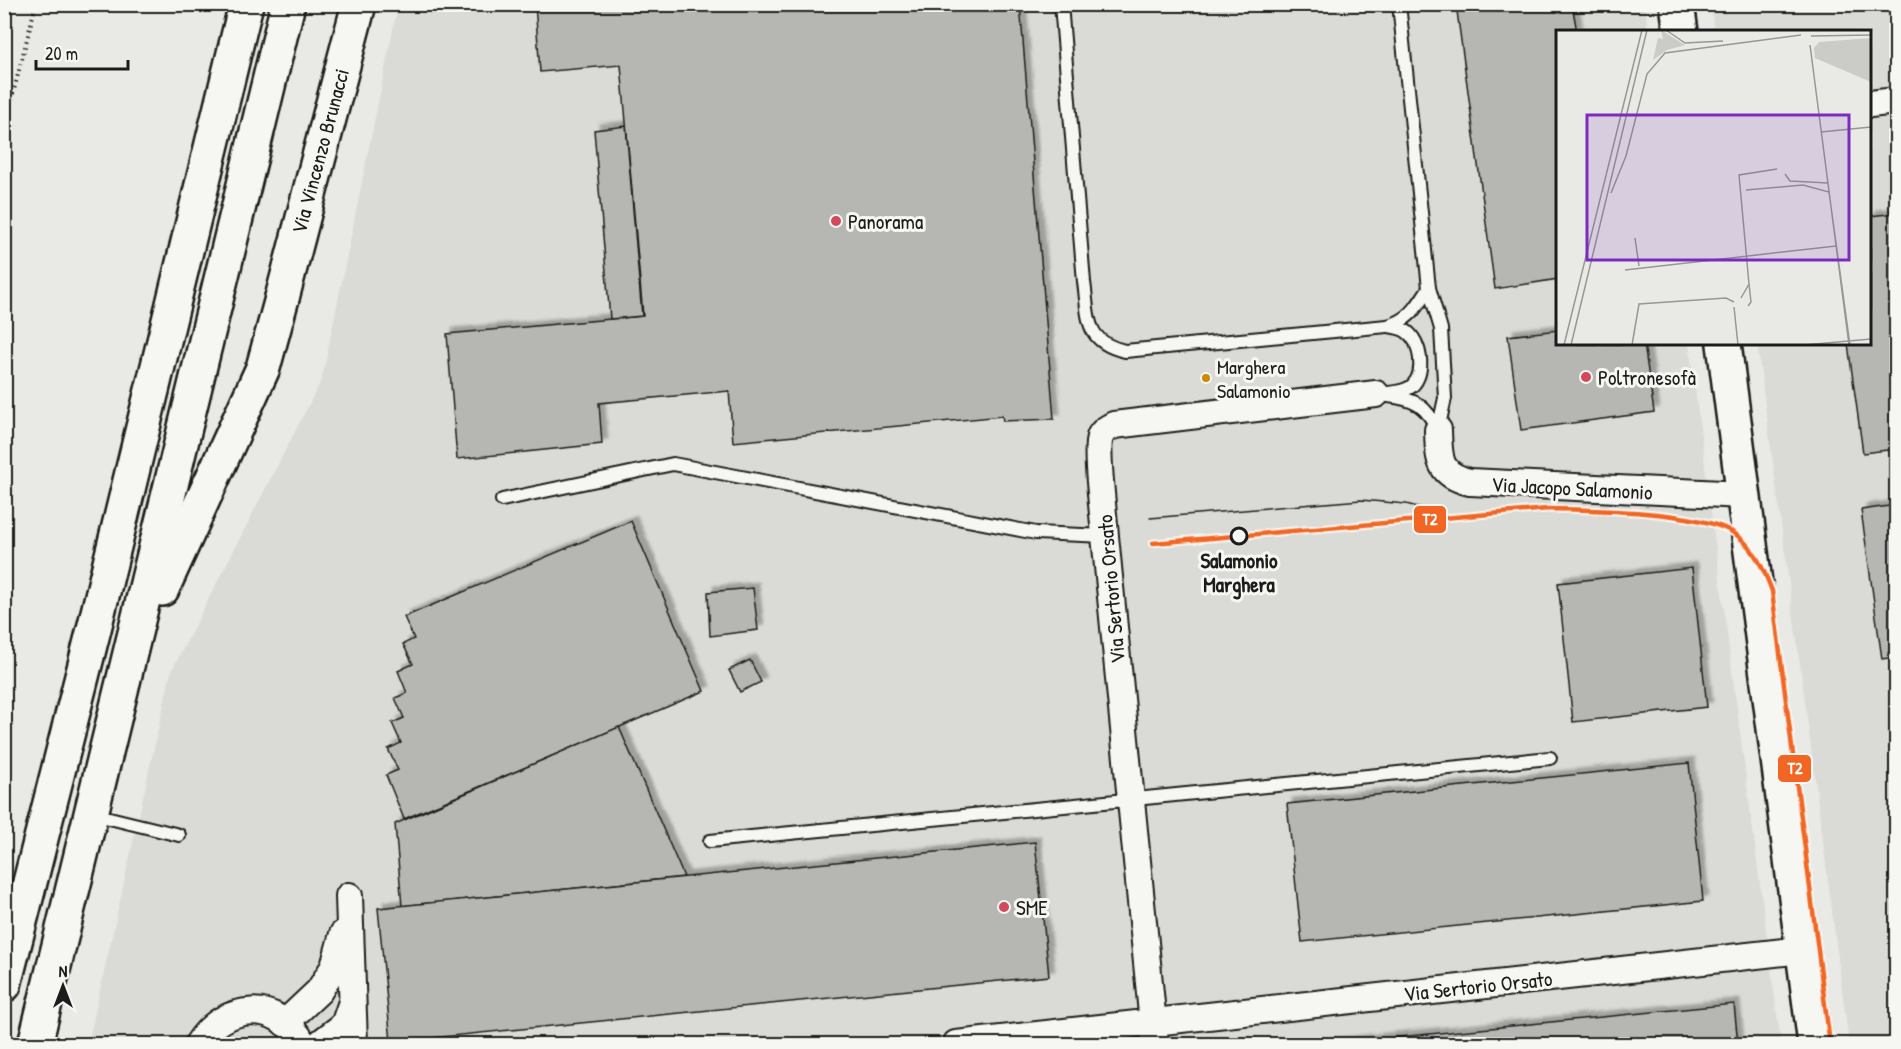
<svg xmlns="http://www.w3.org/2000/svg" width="1901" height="1049" font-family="'Patrick Hand',sans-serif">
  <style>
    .built { fill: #dadad6 }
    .building { fill: #b6b6b3; stroke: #1c1c1c; stroke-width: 1.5; filter: url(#shadow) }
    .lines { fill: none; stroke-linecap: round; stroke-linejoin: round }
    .lane-casing { stroke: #1c1c1c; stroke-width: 16 }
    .street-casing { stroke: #1c1c1c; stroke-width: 30 }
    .secondary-casing { stroke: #1c1c1c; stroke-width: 38 }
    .primary-casing { stroke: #1c1c1c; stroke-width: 38 }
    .path { stroke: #1c1c1c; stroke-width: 4; stroke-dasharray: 1.5 4.5; stroke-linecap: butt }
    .lane { stroke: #f6f6f2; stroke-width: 12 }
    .street { stroke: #f6f6f2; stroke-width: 26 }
    .secondary { stroke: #f6f6f2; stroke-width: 33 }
    .primary { stroke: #f6f6f2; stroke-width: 33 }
    .tram { stroke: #1c1c1c; stroke-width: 1.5 }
    .tram-1-casing { stroke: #f6f6f2; stroke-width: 9 }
    .tram-1 { stroke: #f26522; stroke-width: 4.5 }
    .poi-dot { fill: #d1495b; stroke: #f6f6f2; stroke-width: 2 }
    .bus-dot { fill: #cb8a06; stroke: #f6f6f2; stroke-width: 2 }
    .stop-dot { fill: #f6f6f2; stroke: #1c1c1c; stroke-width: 3 }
    .labels { text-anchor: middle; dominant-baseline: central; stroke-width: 6; stroke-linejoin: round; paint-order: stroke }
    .bus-label { font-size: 20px; fill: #1c1c1c; stroke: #f6f6f2; text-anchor: start }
    .street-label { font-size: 21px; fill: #1c1c1c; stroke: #f6f6f2 }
    .poi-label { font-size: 21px; fill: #1c1c1c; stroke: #f6f6f2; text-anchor: start }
    .stop-label { font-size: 21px; font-weight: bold; fill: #1c1c1c; stroke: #f6f6f2 }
    .inset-road { fill: none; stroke: #979795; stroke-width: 1.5 }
    .view { fill: #7b2cbf; fill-opacity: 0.15; stroke: #7b2cbf; stroke-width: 3 }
    .inset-edge { fill: none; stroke: #1c1c1c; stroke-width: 3 }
    .line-badge { stroke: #f6f6f2; stroke-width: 2 }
    .badge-label { font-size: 16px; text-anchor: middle; font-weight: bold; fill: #fff }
  </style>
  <defs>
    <filter id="shadow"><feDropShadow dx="5.5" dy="-5.5" stdDeviation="1.5" flood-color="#0004"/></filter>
  </defs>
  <rect width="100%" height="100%" fill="#e9e9e5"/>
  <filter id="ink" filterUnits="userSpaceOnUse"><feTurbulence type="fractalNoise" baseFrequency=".0167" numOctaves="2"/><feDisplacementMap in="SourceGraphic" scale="12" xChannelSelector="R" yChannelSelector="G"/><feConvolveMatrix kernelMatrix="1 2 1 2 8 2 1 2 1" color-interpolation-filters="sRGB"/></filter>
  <g filter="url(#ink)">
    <g class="built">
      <polygon points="398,5 1645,5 1648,31 1558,32 1558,344 1689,344 1781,1044 88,1044 171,672 322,379"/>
      <polygon points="1711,5 1896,5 1896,1044 1849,1044 1806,709 1757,344 1870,344 1870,32 1714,31"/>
    </g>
    <g class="building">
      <polygon points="535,4 1020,4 1054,419 1003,421 1002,416 733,442 729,391 599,403 602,444 457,459 447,334 643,316 621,65 540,72"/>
      <polygon points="1456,4 1572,4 1577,32 1558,32 1558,279 1495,289"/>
      <polygon points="626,126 642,316 610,319 594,130"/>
      <polygon points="1896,213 1896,449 1863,453 1848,344 1870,344 1870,216"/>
      <polygon points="1558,330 1558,344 1644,344 1654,412 1521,430 1508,336"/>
      <polygon points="1896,505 1896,657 1882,659 1861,510"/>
      <polygon points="631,521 704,691 404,819 386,775 398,770 388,749 401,743 392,723 404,718 395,698 407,693 398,671 413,664 403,644 414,639 404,617"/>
      <polygon points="1692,568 1707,707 1573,722 1558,583"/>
      <polygon points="753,588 758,630 710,636 708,592"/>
      <polygon points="750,660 761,682 740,692 729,670"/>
      <polygon points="619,727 684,877 402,906 395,824"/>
      <polygon points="1689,763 1703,901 1302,942 1287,804"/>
      <polygon points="1893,771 1896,771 1896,794"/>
      <polygon points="1035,842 1049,976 391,1042 378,908"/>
      <polygon points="1734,1004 1738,1044 1327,1044"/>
    </g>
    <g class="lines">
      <g class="lane-casing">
        <g id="lane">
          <path d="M1061 4 1084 282C1089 317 1084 342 1125 351L1387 326C1409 321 1417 307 1429 288L1399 4"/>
          <polyline points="1429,288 1441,329 1445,398 1438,430"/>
          <path d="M1376 394C1387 393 1403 393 1412 386 1426 373 1421 341 1406 331 1401 328 1394 327 1388 326"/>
          <path d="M1388 396C1416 399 1426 406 1438 430"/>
          <polyline points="502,500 673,464 1036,533 1105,536"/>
          <polyline points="93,814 179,835"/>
          <polyline points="710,841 1550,758"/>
        </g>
      </g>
      <g class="street-casing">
        <g id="street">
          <polyline points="1870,104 1896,101"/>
          <path d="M1438 430C1439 459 1438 475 1470 482L1744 495"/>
          <polyline points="349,896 354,1044"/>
          <polyline points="285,1023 319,991 334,967 343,934"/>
          <path d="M198 1044C224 1003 279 998 303 1044"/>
          <polyline points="319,1044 344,1025 352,1002"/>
          <polyline points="956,1044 1802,950"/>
          <path d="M1155 1044 1105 536C1104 518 1095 451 1100 437 1102 431 1108 428 1114 425L1376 394"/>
        </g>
      </g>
      <g class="secondary-casing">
        <g id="secondary">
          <polyline points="1677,4 1681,32"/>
          <polyline points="282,298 359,4"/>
          <polyline points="1724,344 1815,1044"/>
        </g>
      </g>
      <g class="primary-casing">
        <g id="primary">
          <polyline points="162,589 263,368 282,298"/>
          <polyline points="4,985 94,629 246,4"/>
          <polyline points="35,1044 288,4"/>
        </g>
      </g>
      <polyline class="path" points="4,129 36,4"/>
      <use href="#lane" class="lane"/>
      <use href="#street" class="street"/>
      <use href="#secondary" class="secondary"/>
      <use href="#primary" class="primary"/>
      <polyline class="tram" points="1150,518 1361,500 1406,504 1457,517"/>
      <g class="tram-1-casing">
        <path id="tram-1" d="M1153 543 1548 509C1592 510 1707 510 1738 536 1756 551 1764 570 1772 591L1830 1044"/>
      </g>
      <use href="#tram-1" class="tram-1"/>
    </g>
  </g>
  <g class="poi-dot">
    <circle cx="836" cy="221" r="6"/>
    <circle cx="1586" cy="377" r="6"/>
    <circle cx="1004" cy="907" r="6"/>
  </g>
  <circle class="bus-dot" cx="1206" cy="378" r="5"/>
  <circle class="stop-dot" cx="1239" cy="536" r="8"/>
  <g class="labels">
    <g class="bus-label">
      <text x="1217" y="366">Marghera<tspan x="1217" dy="24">Salamonio</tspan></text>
    </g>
    <g class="street-label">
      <text transform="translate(320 151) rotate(-75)">Via Vincenzo Brunacci</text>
      <text transform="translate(1572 488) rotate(3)">Via Jacopo Salamonio</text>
      <text transform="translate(1111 589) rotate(-95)">Via Sertorio Orsato</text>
      <text transform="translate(1478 986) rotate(-6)">Via Sertorio Orsato</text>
    </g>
    <g class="poi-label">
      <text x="848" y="221">Panorama</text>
      <text x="1598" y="377">Poltronesofà</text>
      <text x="1016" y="907">SME</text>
    </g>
    <g class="stop-label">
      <text x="1239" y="560">Salamonio<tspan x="1239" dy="24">Marghera</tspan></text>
    </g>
  </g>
  <g transform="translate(1556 30)">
    <rect width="315" height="315" fill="#e9e9e5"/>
    <path d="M105 0 129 15 111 20 97 30 102 8 107 9ZM315 8V52L259 28 258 18 263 12Z" fill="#cbcbc7"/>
    <path class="inset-road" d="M110 0 129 13 167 11M255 6 315 5M254 15 293 315M265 102 315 97M70 126 91 44 109 23 245 5M229 144 234 151 272 153M190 160 247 155 273 162 294 315M55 163 70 126M79 208 83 236M69 240 280 216M193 254 183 145 221 139M185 268 193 254 195 272 192 276M178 277 182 315M8 315 86 0M15 315 91 0M76 315 83 274 170 268 178 272M248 315 315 309"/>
    <path class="view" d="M31 85H293V230H31Z"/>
    <rect width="315" height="315" class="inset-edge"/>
  </g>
  <g class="line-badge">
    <rect x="1413" y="505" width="34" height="29" rx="6" fill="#f26522"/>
    <rect x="1777" y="754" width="35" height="29" rx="6" fill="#f26522"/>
  </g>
  <g class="badge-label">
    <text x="1430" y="525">T2</text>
    <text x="1795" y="774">T2</text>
  </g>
  <rect width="1901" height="1049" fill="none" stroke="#f6f6f2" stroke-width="24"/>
  <rect x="12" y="12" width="1877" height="1025" fill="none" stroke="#1c1c1c" stroke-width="2" filter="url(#ink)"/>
  <g transform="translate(63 986)" stroke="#f6f6f2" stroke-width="4.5" paint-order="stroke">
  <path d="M0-4.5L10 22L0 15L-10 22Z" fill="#1c1c1c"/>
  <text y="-9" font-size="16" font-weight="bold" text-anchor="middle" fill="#1c1c1c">N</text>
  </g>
  <path d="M36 60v9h92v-9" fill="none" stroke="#1c1c1c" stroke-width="3"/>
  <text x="45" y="60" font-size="18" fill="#1c1c1c" stroke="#f6f6f2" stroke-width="4.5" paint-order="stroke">20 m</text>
</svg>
